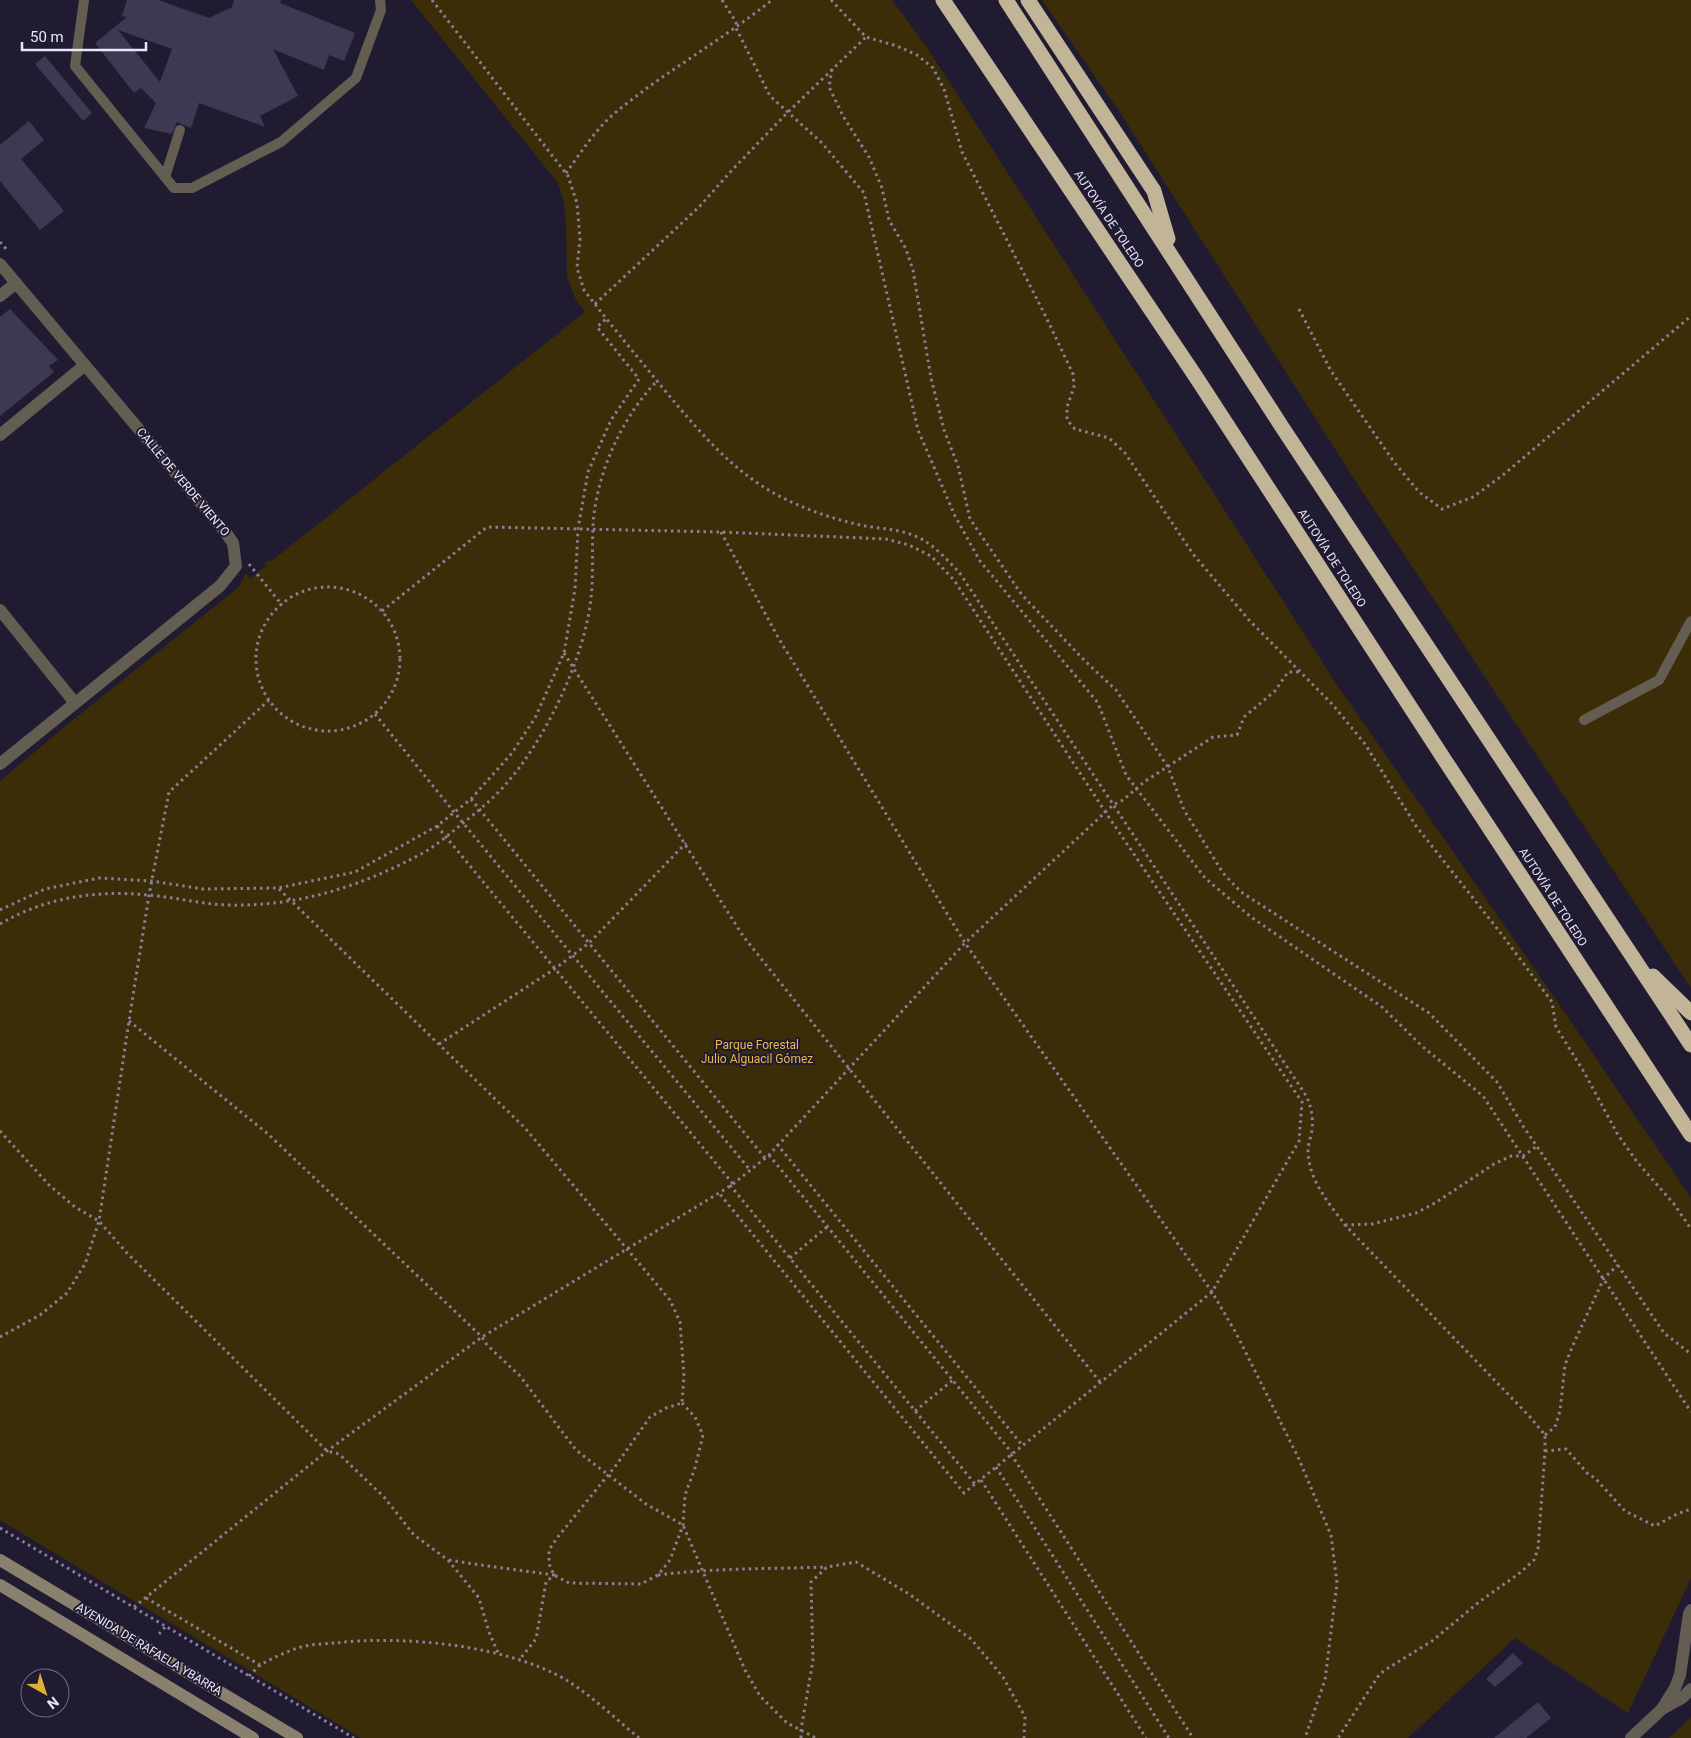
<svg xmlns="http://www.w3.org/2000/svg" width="1691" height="1738" font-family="Roboto,sans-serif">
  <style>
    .green { fill: #3c2d09 }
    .building { fill: #3e3952; fill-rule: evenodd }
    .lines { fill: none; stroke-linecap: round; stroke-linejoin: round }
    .path { stroke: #868195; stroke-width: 3; stroke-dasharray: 2.5 4; stroke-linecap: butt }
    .lane { stroke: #635d52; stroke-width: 10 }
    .street { stroke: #635d52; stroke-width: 12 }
    .secondary { stroke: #89806e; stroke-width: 12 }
    .highway { stroke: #c2b497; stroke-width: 15 }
    .labels { text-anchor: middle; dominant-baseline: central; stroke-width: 4; stroke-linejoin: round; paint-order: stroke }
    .street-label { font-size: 12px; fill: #e9e6f6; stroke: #211b32 }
    .park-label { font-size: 12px; fill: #e7b94c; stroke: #211b32 }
  </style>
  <rect width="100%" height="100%" fill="#211b32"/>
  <g class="green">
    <polygon points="411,0 892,0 928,49 1337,685 1559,1004 1691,1198 1691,1578 1628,1713 1515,1638 1408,1738 361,1738 0,1520 0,781 74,719 239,587 246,573 250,579 266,566 264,563 274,559 585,312 576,300 567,277 566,225 564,203 558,183"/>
    <polygon points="1042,0 1691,0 1691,988 1360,488 1119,111"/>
    <polygon points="1691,1717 1691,1738 1669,1738"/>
  </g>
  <g class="building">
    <path d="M127 0H158L209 18 232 7 234 0H281L280 3 355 33 344 61 329 55 324 70 273 49 298 96 260 116 265 127 199 103 191 128 177 122 172 134 144 128 156 103 141 88 134 93 95 43 127 17 122 16ZM118 30 172 49 160 82Z"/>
    <polygon points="45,56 92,113 83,121 35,64"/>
    <polygon points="29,121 44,140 21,159 64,211 40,230 0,181 0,145"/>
    <polygon points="10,309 58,360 49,366 54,372 0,416 0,317"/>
    <polygon points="1513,1653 1523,1663 1495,1687 1486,1679"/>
    <polygon points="1538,1702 1551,1718 1526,1738 1494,1738"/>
  </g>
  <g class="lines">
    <g class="path">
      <path d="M432 0 568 176 577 203 580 239 577 268 584 290C609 323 636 355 662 387 698 430 731 471 781 497 805 509 830 518 856 524 876 529 896 528 915 536 933 543 946 559 959 572L1307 1097C1312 1110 1314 1121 1311 1135 1310 1140 1308 1145 1308 1150 1308 1180 1329 1203 1345 1225L1530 1417 1545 1435V1451L1538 1549 1534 1560 1521 1572 1479 1602 1432 1641 1385 1670 1379 1675 1338 1738"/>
      <polyline points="722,0 736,22 736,28 770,96 822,143 864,193 918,430 955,516 980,561 1098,703 1126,775 1205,878 1251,917 1382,1007 1423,1047 1483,1096 1691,1412"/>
      <polyline points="831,0 866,37 897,46 917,55 933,68 944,89 962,152 1046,317 1073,374 1074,387 1067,407 1067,420 1075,429 1109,438 1125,453 1193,554 1249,620 1333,705 1365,744 1416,826 1503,936 1552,1002 1556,1027 1584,1072 1618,1135 1638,1163 1674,1204 1691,1229"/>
      <polyline points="832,69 829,87 843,116 869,157 882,188 889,220 906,249 913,270 931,378 944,430 958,466 970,519 1022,595 1085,661 1116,690 1168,767 1184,810 1223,873 1241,892 1429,1013 1497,1082 1523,1126 1664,1333 1691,1354"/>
      <path d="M566 173C579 155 592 135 608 119 620 108 634 98 647 88 689 58 732 32 772 0"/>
      <polyline points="0,242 8,251"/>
      <polyline points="595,304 699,207 733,169 788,112 866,37"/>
      <polyline points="1299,309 1331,371 1394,462 1419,492 1442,509 1473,497 1503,475 1691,316"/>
      <polyline points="721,532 779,639 965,943 1212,1292 1236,1333 1298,1457 1331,1535 1337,1583 1325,1680 1305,1738"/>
      <polyline points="249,564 282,605"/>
      <circle cx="328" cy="659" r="72"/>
      <polyline points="382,611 487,527 721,532 886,539 909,545 931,556 954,580 1106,813 1302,1102 1299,1141 1212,1292 964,1493 719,1193"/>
      <polyline points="564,653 743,936 1100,1382"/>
      <polyline points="375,714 454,812 750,1170"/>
      <polyline points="471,799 765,1158"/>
      <polyline points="437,826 733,1184"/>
      <polyline points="279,889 525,1128 670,1300 680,1322 684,1376 682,1403"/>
      <polyline points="0,910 45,889 99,878 152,881 203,889 278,888 355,872 437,826 471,799 512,753 535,718 564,653 575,589 578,529 588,472 611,420 639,379 597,327 606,319"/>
      <path d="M0 924C46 897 96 890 148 895 175 897 200 904 227 905 296 907 360 887 421 854 434 847 446 837 457 828 473 815 491 801 505 785 545 741 585 657 591 598 594 570 591 541 594 514 600 466 624 415 657 381"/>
      <polyline points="129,1021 268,1134 482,1337 487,1345 520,1376 576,1450 646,1504 683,1525 745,1670 760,1696 787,1723 816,1738"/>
      <polyline points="439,1044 556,968 589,943 686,843"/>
      <polyline points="0,1131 49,1185 75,1207 99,1221 127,1253 327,1451 339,1454 384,1497 414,1535 448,1560 479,1598 489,1632 499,1655"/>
      <polyline points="777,1144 1022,1445"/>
      <polyline points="769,1155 1012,1453"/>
      <polyline points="730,1185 975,1484"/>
      <polyline points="1345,1225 1372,1224 1416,1213 1435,1203 1494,1164 1511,1156 1523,1156 1537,1146"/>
      <polyline points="790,1258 827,1227"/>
      <polyline points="0,1337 40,1315 67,1293 85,1264 99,1221 129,1021 149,895 169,792 269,700"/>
      <polygon points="682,1403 695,1417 703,1435 695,1468 685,1495 683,1525 670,1560 658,1575 641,1584 569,1583 554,1575 549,1564 549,1550 557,1538 617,1464 650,1417 666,1408"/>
      <polyline points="915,1411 953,1380"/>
      <polyline points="1545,1435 1555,1427 1560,1411 1565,1365 1573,1345 1604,1278 1618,1265"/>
      <polyline points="1545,1451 1566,1449 1588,1474 1595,1478 1625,1511 1655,1526 1677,1514 1691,1509"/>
      <polyline points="1011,1454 1193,1738"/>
      <polyline points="996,1467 1169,1738"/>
      <polyline points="981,1480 1146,1738"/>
      <polyline points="0,1528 354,1738"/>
      <path d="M449 1560C484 1566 519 1570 554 1575L546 1582 536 1639 520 1659"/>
      <path d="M658 1575C714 1568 770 1569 827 1567"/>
      <path d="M146 1598 260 1665C273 1658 287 1651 301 1647 312 1644 324 1644 335 1643 404 1635 508 1645 568 1681 593 1697 616 1719 639 1738"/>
      <polyline points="134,1607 327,1451 482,1337 719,1193 733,1184 769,1155 965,943 1113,805 1123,800 1144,782 1213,737 1237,735 1244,717 1275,691 1288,672 1301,672"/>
      <polyline points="159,1634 166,1626"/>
      <polyline points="249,1676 260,1665"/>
      <polyline points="801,1738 801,1730 813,1660 811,1582 827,1567 856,1562 909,1594 971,1639 1003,1677 1025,1717 1024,1738"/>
    </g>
    <g class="lane">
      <polyline points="84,0 75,66 174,188 192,188 281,142 356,78 381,10 380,0"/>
      <polyline points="165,177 180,130"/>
      <polyline points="1584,720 1659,680 1691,621"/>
    </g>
    <g class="street">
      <polyline points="0,264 226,533 233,543 236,566 220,586 0,764"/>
      <polyline points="0,296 16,283"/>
      <polyline points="0,435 85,365"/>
      <polyline points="0,610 75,703"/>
      <polyline points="1662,1709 1675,1688 1680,1675 1689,1614 1691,1610"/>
      <polyline points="1631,1738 1662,1709 1682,1698 1691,1689"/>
    </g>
    <g class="secondary">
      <polyline points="0,1560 297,1738"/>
      <polyline points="0,1585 253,1738"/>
    </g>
    <g class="highway">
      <polyline points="943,0 1196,377 1446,762 1691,1135"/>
      <polyline points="1006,0 1282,427 1691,1045"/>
      <polyline points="1028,0 1154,191 1168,239"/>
      <polyline points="1653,976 1691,1013"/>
    </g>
  </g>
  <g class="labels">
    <g class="street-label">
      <text transform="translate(1109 219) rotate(56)">AUTOVÍA DE TOLEDO</text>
      <text transform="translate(183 482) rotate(50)">CALLE DE VERDE VIENTO</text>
      <text transform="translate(1332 558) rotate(57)">AUTOVÍA DE TOLEDO</text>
      <text transform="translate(1553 897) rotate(57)">AUTOVÍA DE TOLEDO</text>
      <text transform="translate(149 1649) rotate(31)">AVENIDA DE RAFAELA YBARRA</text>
    </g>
    <g class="park-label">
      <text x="757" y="1045">Parque Forestal<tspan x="757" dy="14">Julio Alguacil Gómez</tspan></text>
    </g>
  </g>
  <g transform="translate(45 1693) rotate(141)"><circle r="24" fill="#211b32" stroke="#716c80"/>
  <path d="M0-4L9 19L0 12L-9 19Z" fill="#e0b034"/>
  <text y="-8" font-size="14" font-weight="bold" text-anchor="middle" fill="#e9e6f6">N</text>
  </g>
  <path d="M22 42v8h124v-8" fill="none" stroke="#e9e6f6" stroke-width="2.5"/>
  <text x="30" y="42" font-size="15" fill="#e9e6f6" stroke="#211b32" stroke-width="4" paint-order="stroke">50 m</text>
</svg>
